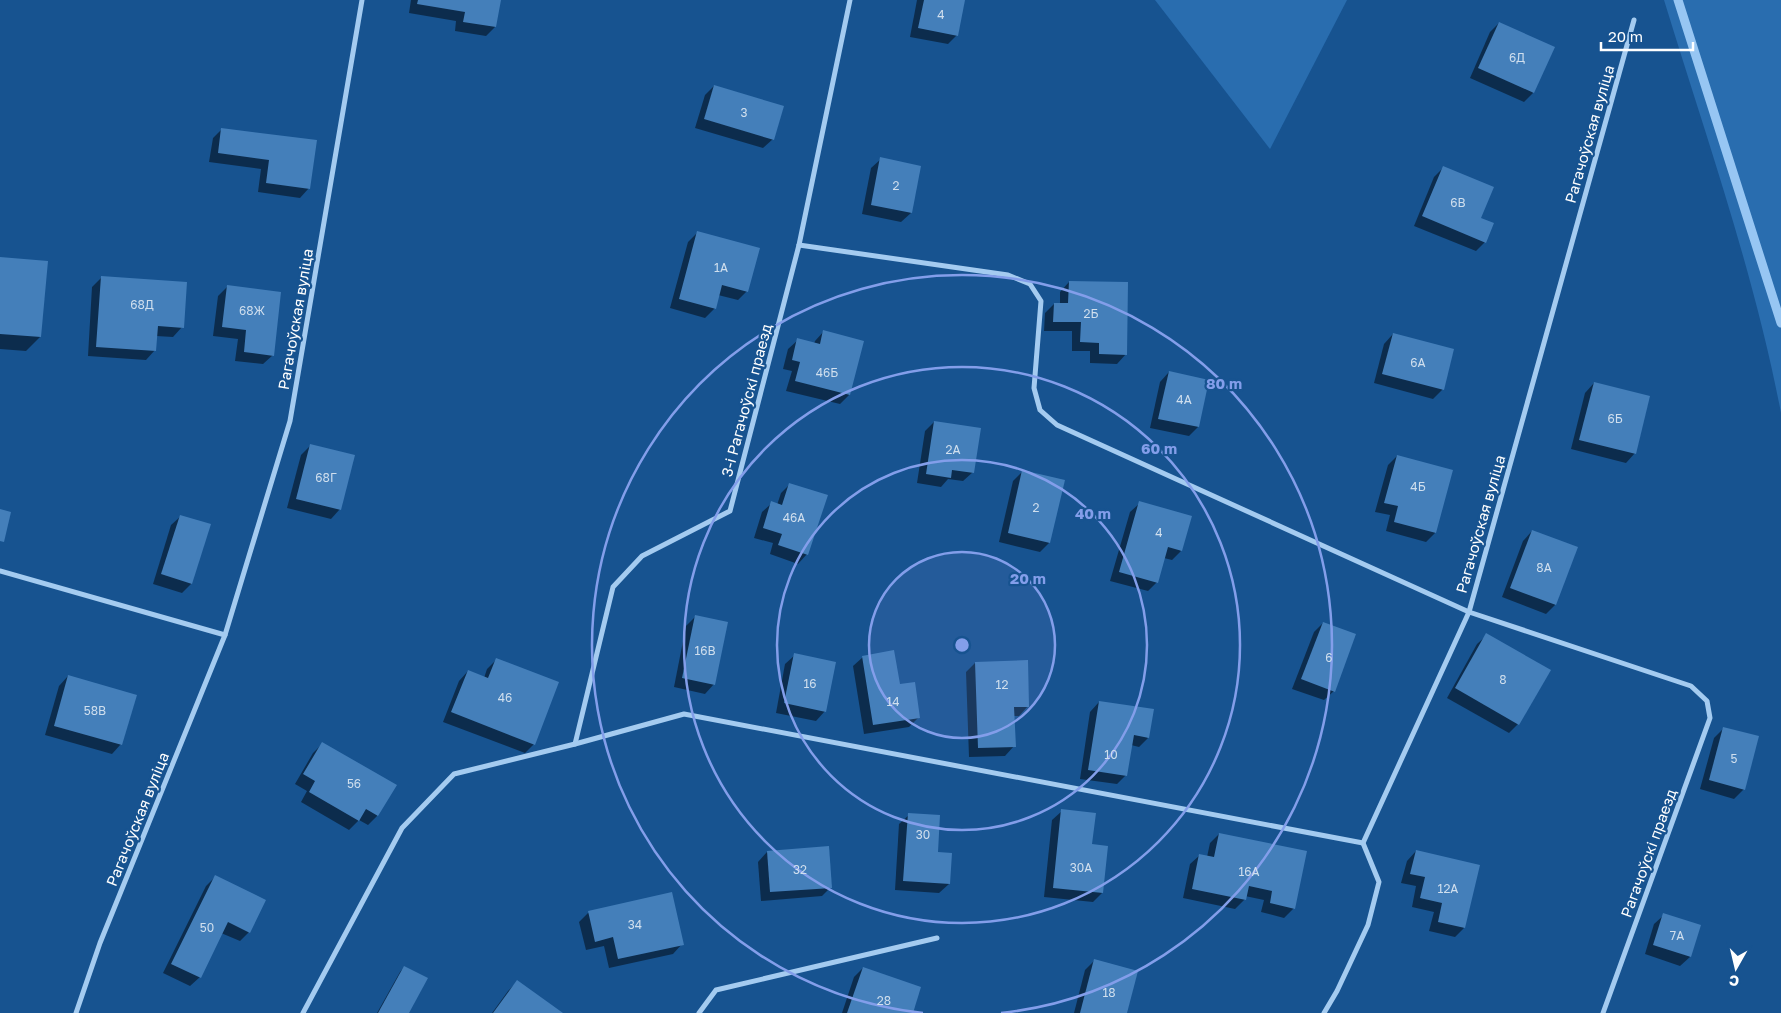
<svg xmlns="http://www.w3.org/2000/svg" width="1781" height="1013" font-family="'Golos Text',sans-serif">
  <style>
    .green { fill: #296daf }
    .shadow { fill: #0007 }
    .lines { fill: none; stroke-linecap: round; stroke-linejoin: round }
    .stream { stroke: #97c6f3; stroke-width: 9 }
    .building { fill: #447fba }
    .street { stroke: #a4cbf0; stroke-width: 5 }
    .ring { fill: none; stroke: #839eea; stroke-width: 2.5 }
    .labels { text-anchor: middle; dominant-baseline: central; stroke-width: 4.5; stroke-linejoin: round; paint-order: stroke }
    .number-label { font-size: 12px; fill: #d0dfee }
    .street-label { font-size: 15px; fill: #fff; stroke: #175390 }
    .centre { fill: #839eea; stroke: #175390; stroke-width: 2.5 }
    .ring-label { font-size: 15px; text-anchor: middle; font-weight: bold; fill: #839eea; stroke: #175390; stroke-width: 4.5; stroke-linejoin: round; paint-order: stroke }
  </style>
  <rect width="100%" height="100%" fill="#175390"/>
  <g class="green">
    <polygon points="1155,0 1347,0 1270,149"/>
    <path d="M1664 0H1781V413C1754 272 1706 137 1664 0Z"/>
  </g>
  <g class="shadow">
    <polygon points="411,0 500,0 495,27 486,36 455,31 456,21 409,13"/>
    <polygon points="917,0 963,0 957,35 948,44 910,37"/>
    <polygon points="1499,23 1533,93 1524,102 1470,78 1490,32"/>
    <polygon points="714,86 773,139 763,148 695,128 705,95"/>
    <polygon points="222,129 315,141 309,188 300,198 258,192 261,169 209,162 213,138"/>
    <polygon points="881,159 911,213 901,222 862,214 871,168"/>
    <polygon points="1443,168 1485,242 1476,251 1414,226 1434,177"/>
    <polygon points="698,232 747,291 738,300 718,295 715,308 705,318 670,308 688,242"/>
    <polygon points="0,258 40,337 26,351 0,349"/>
    <polygon points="102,277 182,327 173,337 156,336 155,350 146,360 88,356 92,287"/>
    <polygon points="1069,282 1126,354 1117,364 1090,363 1090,351 1072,351 1072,331 1044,331 1045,313 1054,304 1060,304 1060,292"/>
    <polygon points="227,287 273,355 263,364 235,361 238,339 213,336 218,296"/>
    <polygon points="824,331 863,342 849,395 840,404 786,391 792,371 783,369 788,349 798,340 814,344 815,341"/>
    <polygon points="1393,334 1453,350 1442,390 1433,399 1374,383 1384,344"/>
    <polygon points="1169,372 1198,427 1189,436 1150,428 1160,382"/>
    <polygon points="1594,383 1635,453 1626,463 1571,449 1585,393"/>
    <polygon points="934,422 973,472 963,481 948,479 941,487 917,483 925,431"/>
    <polygon points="310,446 340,509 331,519 287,508 301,455"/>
    <polygon points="1397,456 1451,471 1435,533 1426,542 1386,531 1390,515 1375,512 1388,465"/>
    <polygon points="1023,471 1049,543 1040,552 999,542 1013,481"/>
    <polygon points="790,484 807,554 798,564 770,554 773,543 754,538 762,512 772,503 777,505 781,493"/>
    <polygon points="1140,503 1181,551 1172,560 1164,558 1157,582 1148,591 1110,581 1130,512"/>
    <polygon points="181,516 209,525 191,584 182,593 153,584 171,525"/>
    <polygon points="1532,531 1576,547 1555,605 1546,614 1502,597 1523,541"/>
    <polygon points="696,616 714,684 705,694 674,687 686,626"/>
    <polygon points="1323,623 1334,691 1324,700 1292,689 1314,632"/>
    <polygon points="1487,635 1518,724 1509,733 1447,698 1477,644"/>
    <polygon points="795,655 825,711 816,721 776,713 785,664"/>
    <polygon points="863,657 899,686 919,717 909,727 864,734 853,666"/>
    <polygon points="497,659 534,744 525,753 443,722 459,681 468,671 484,678 487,669"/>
    <polygon points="975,663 1028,706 1019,716 1013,716 1014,746 1005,756 969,757 966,672"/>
    <polygon points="68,676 121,744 112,754 45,735 59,686"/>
    <polygon points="1099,702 1148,738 1139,747 1131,745 1126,775 1117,784 1080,779 1090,712"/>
    <polygon points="1723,729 1744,789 1734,799 1700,789 1714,738"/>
    <polygon points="322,744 395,785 377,816 368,825 359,820 349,830 301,802 307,791 295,784 313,753"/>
    <polygon points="1062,811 1102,893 1093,902 1044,897 1052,820"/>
    <polygon points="909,815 936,853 949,884 939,893 895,890 899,824"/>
    <polygon points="1219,834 1294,908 1284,918 1261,912 1264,900 1245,896 1245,899 1235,909 1183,898 1190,864 1200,855 1207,857 1210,843"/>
    <polygon points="1416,851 1464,928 1455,937 1429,931 1434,912 1412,907 1416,886 1401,883 1407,861"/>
    <polygon points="767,852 831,887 822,896 761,901 758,862"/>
    <polygon points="215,877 249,932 240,941 221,933 200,977 190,986 163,973 206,886"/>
    <polygon points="588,913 682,944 673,954 609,968 604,946 586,950 579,922"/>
    <polygon points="1664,915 1690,957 1680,966 1645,954 1654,924"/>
    <polygon points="1094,961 1126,1013 1074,1013 1085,970"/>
    <polygon points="404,967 408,1013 377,1013 400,972"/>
    <polygon points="863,968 911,1013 842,1013 854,977"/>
    <polygon points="517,982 560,1013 492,1013 508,991"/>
  </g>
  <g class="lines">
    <polyline class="stream" points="1678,0 1781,323"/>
  </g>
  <g class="building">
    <polygon points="418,0 501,0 496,27 463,22 465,12 417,4"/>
    <polygon points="924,0 965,0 958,36 918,28"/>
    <polygon points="1499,22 1555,47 1534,93 1478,68"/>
    <polygon points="714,85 784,106 774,140 704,119"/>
    <polygon points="221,128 317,140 310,189 266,183 269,160 218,153"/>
    <polygon points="880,157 921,166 912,213 871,205"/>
    <polygon points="1443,166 1494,187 1481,218 1494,223 1486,243 1422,216"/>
    <polygon points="697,231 760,248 748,292 722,285 716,309 679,299"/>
    <polygon points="0,257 48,261 41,337 0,334"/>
    <polygon points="101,276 187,282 184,328 158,326 156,351 96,347"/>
    <polygon points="1069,281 1128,282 1127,355 1099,354 1099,343 1080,342 1081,322 1053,322 1054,303 1068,303"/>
    <polygon points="227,285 281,292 274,356 244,352 246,330 222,327"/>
    <polygon points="823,330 864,341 850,395 795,381 800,362 792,360 797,338 820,344"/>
    <polygon points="1393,333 1454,349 1444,390 1382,374"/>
    <polygon points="1169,371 1209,380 1199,427 1158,419"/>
    <polygon points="1594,382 1650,396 1636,454 1579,440"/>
    <polygon points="934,421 981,428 974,473 952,470 951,478 926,474"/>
    <polygon points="310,444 355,455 341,510 296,499"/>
    <polygon points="1397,455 1453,470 1436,533 1394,522 1398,506 1384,503"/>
    <polygon points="1022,470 1065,480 1050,543 1008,533"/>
    <polygon points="789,483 828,495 808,555 778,545 782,534 763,528 771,501 782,505"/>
    <polygon points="1139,501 1192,516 1182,551 1168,547 1158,583 1119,572"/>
    <polygon points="0,509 11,512 4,542 0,541"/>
    <polygon points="180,515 211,524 192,584 161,574"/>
    <polygon points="1532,530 1578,547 1556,605 1510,588"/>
    <polygon points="695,615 728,622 715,685 682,678"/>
    <polygon points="1323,622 1356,634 1335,692 1301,679"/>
    <polygon points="1486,633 1551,670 1519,725 1455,688"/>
    <polygon points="894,650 900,684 915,682 920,718 873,725 862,656"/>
    <polygon points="794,653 836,662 826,712 784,703"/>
    <polygon points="496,658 559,682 535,745 451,712 468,670 488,678"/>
    <polygon points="1028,660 1029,707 1014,707 1016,747 978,748 975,662"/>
    <polygon points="68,675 137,695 122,745 54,726"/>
    <polygon points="1099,701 1154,709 1149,738 1134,735 1127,776 1088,770"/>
    <polygon points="1723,727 1759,736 1745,790 1709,780"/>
    <polygon points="322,742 397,785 378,816 366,809 359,821 309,792 315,781 303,774"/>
    <polygon points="1061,809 1096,813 1092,844 1108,846 1103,893 1053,888"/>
    <polygon points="908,813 940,815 938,852 952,853 950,884 903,881"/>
    <polygon points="1219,833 1307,851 1295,909 1270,903 1272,891 1249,886 1246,900 1192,889 1199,854 1214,857"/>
    <polygon points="829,846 832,888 770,892 767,851"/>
    <polygon points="1416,850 1480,865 1465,928 1438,922 1442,903 1420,898 1425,877 1410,874"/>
    <polygon points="215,875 266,900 250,933 228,922 201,978 171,964"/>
    <polygon points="672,892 684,945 618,959 613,937 595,942 588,911"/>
    <polygon points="1663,913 1701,925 1691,957 1653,945"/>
    <polygon points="1094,959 1138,971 1127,1013 1080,1013"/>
    <polygon points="404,966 428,978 409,1013 378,1013"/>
    <polygon points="863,967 921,987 913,1013 847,1013"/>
    <polygon points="517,980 563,1013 493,1013"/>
  </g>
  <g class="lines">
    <g class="street">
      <polyline points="799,245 1008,275 1030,284 1041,301 1034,388 1040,410 1057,425 1469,612 1691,686 1707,701 1710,718 1603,1013"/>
      <polyline points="0,571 225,635"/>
      <polyline points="575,744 613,587 642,556 730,511 799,245 850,0"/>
      <polyline points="76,1013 100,943 225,635 290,421 362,0"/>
      <polyline points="303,1013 402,828 454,774 575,744 684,714 1363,843"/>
      <polyline points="699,1013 716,990 937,938"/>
      <polyline points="1324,1013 1337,991 1368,925 1379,882 1363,843 1469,612 1634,20"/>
    </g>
  </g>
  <circle cx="962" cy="645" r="93" fill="#839eea" fill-opacity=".12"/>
  <g class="ring">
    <circle cx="962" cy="645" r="93"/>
    <circle cx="962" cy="645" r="185"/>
    <circle cx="962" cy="645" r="278"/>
    <path d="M923 1013A370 370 0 1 1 1001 1013"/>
  </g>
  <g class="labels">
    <g class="number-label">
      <text x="941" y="14">4</text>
      <text x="1517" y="57">6Д</text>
      <text x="744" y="112">3</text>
      <text x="896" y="185">2</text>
      <text x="1458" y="202">6В</text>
      <text x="721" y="267">1А</text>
      <text x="142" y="304">68Д</text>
      <text x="252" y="310">68Ж</text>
      <text x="1091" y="313">2Б</text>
      <text x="1418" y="362">6А</text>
      <text x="827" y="372">46Б</text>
      <text x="1184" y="399">4А</text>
      <text x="1615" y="418">6Б</text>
      <text x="953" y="449">2А</text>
      <text x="326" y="477">68Г</text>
      <text x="1418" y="486">4Б</text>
      <text x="1036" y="507">2</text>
      <text x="794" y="517">46А</text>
      <text x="1159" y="532">4</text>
      <text x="1544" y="567">8А</text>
      <text x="705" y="650">16В</text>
      <text x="1329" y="657">6</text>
      <text x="1503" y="679">8</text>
      <text x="810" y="683">16</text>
      <text x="1002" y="684">12</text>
      <text x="505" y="697">46</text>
      <text x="893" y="701">14</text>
      <text x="95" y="710">58В</text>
      <text x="1111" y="754">10</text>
      <text x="1734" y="758">5</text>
      <text x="354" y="783">56</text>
      <text x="923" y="834">30</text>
      <text x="1081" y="867">30А</text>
      <text x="800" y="869">32</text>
      <text x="1249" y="871">16А</text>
      <text x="1448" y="888">12А</text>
      <text x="635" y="924">34</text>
      <text x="207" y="927">50</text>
      <text x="1677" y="935">7А</text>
      <text x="1109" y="992">18</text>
      <text x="884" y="1000">28</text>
    </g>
    <g class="street-label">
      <text transform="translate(1589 134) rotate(-74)">Рагачоўская вуліца</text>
      <text transform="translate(295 319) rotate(-80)">Рагачоўская вуліца</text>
      <text transform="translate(746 400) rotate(-75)">3-і Рагачоўскі праезд</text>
      <text transform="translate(1480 524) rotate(-74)">Рагачоўская вуліца</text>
      <text transform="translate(137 819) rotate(-68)">Рагачоўская вуліца</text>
      <text transform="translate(1648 853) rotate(-70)">Рагачоўскі праезд</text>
    </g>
  </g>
  <circle cx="962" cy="645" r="8" class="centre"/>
  <g class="ring-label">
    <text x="1224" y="389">80 m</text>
    <text x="1159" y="454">60 m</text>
    <text x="1093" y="519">40 m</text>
    <text x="1028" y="584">20 m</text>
  </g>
  <g transform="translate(1736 968) rotate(188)" stroke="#175390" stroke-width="4" paint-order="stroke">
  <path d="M0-4L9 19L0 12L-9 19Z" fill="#ffffff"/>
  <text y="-8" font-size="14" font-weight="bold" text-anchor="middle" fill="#ffffff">С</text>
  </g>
  <path d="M1601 42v8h92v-8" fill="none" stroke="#ffffff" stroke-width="2.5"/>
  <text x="1608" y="42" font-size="15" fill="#ffffff" stroke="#175390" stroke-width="4" paint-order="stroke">20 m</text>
</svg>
